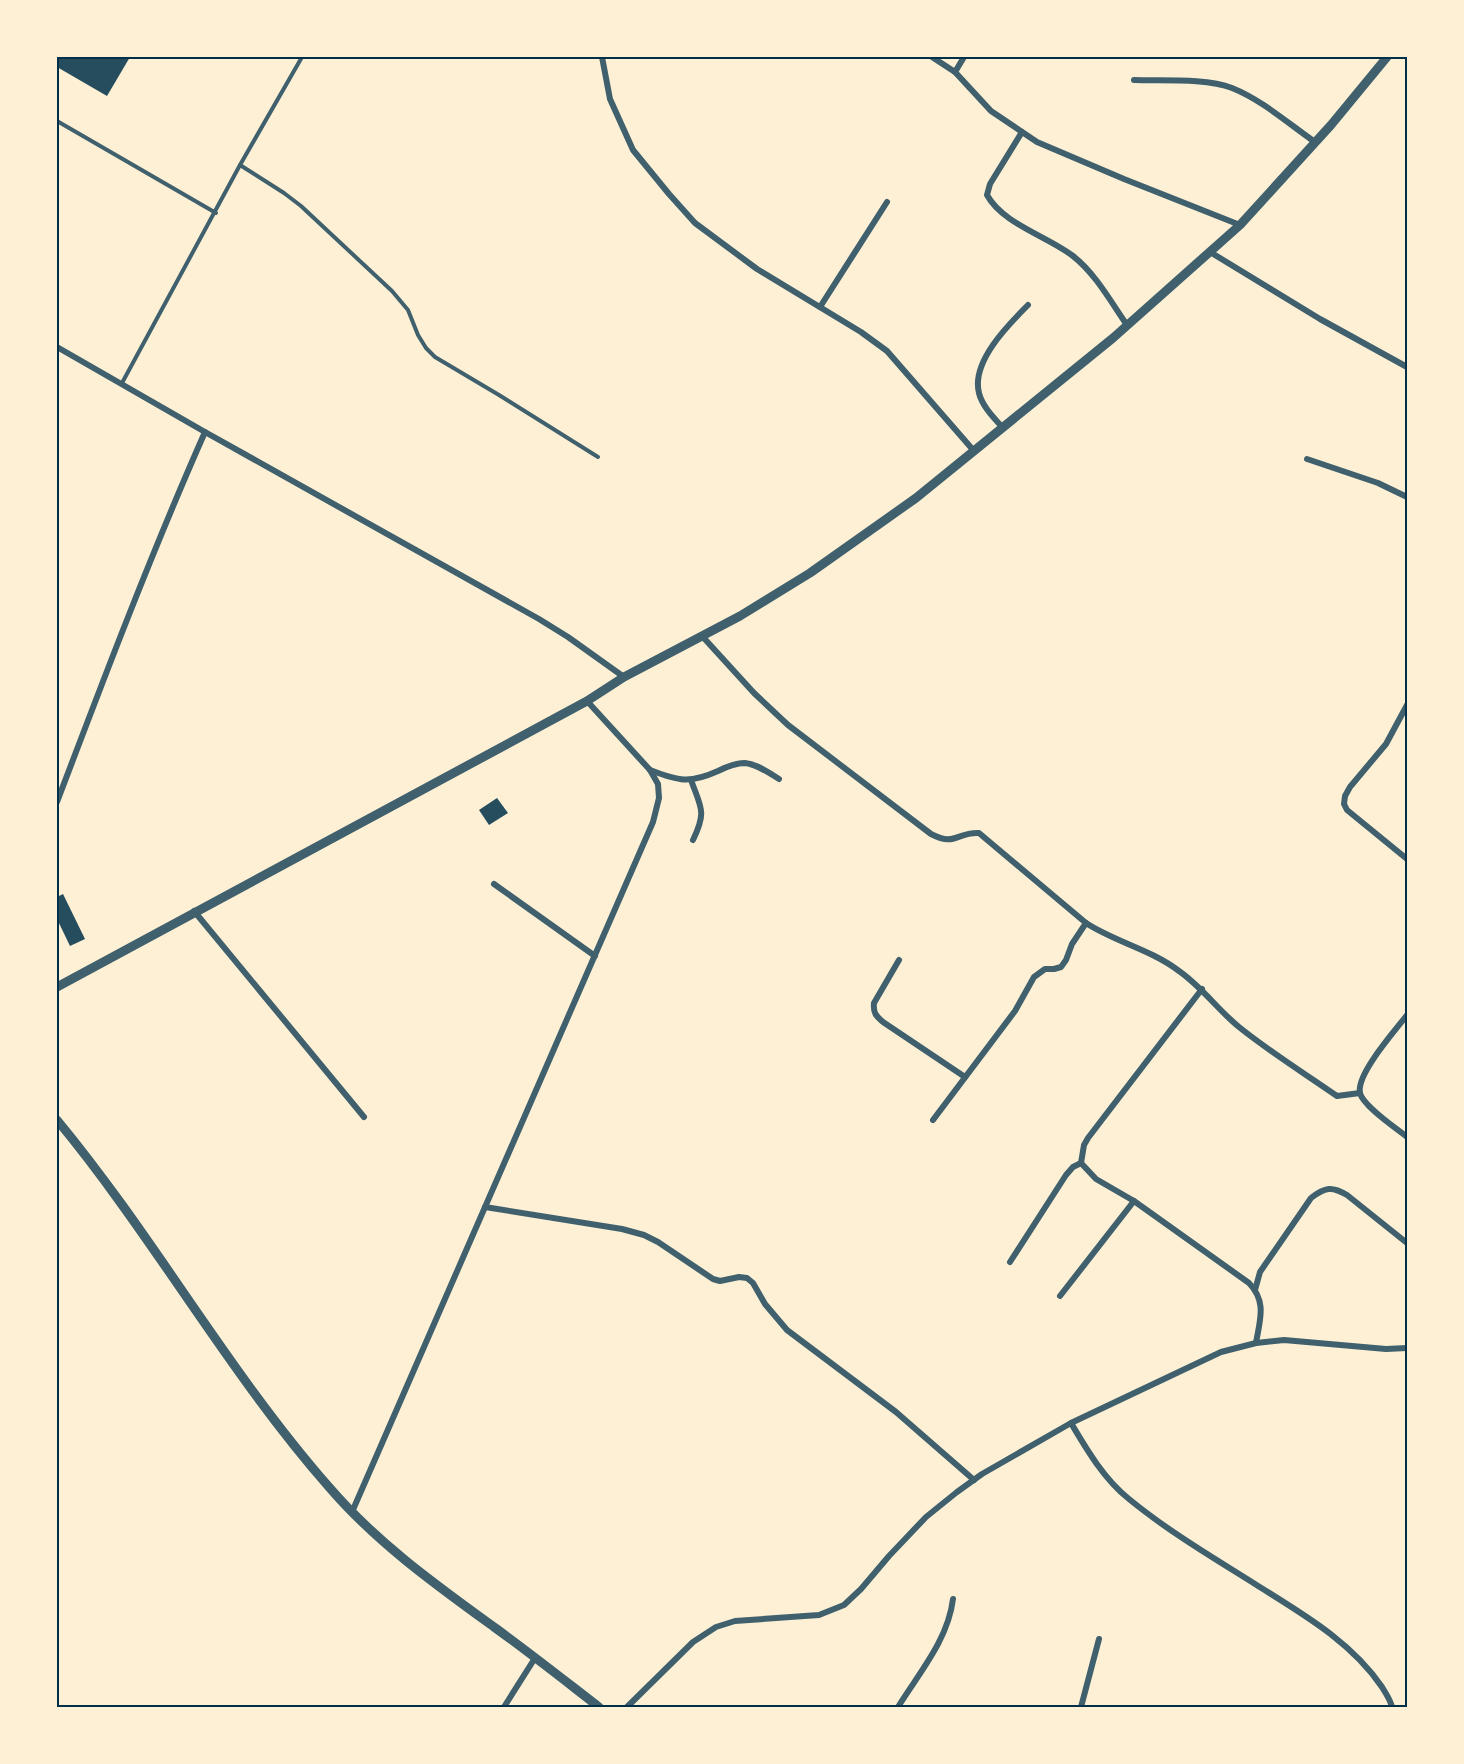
<svg xmlns="http://www.w3.org/2000/svg" width="1464" height="1764" font-family="'DM Sans',sans-serif">
  <style>
    .building { fill: #264d5e }
    .lines { fill: none; stroke-linecap: round; stroke-linejoin: round }
    .service { stroke: #3f606c; stroke-width: 4 }
    .minor { stroke: #3f606c; stroke-width: 6 }
    .tertiary { stroke: #3f606c; stroke-width: 9 }
    .neatline { fill: none; stroke: #003049; stroke-width: 2 }
  </style>
  <rect width="100%" height="100%" fill="#fdf0d5"/>
  <g class="building">
    <polygon points="57,57 130,57 107,96 57,67"/>
    <polygon points="497,798 508,813 489,825 479,810"/>
    <polygon points="63,894 85,939 70,946 57,919 57,897"/>
  </g>
  <g class="lines">
    <g class="service">
      <polyline points="57,121 216,213"/>
      <polyline points="240,165 284,193 301,206 392,291 408,310 418,335 426,348 435,357 499,395 598,457"/>
      <polyline points="122,383 240,165 302,57"/>
    </g>
    <g class="minor">
      <polyline points="602,57 610,99 633,150 669,194 695,223 757,269 861,332 887,351 974,451"/>
      <polyline points="932,57 955,72 991,111 1037,142 1124,179 1240,225"/>
      <polyline points="955,72 964,57"/>
      <path d="M1134 80C1163 81 1206 78 1232 88 1262 100 1289 124 1315 142"/>
      <path d="M1022 132 990 184 987 195C1003 224 1047 236 1073 256 1095 273 1111 302 1127 325"/>
      <polyline points="1210,252 1320,319 1407,367"/>
      <polyline points="820,307 887,202"/>
      <polyline points="57,347 205,432 539,619 568,637 624,677"/>
      <path d="M1003 428C994 418 982 406 979 393 971 362 1008 325 1028 305"/>
      <polyline points="1307,459 1378,483 1407,497"/>
      <path d="M702 636 754 693 788 725 931 834C956 847 956 832 979 833L1086 923C1115 942 1150 949 1179 971 1202 987 1218 1010 1239 1027 1270 1052 1304 1073 1337 1096L1360 1093"/>
      <polyline points="1407,705 1386,744 1350,787 1345,796 1344,804 1347,810 1407,859"/>
      <path d="M650 770C679 781 689 784 718 771 726 767 735 763 745 763 757 764 769 773 779 779"/>
      <path d="M691 780C701 808 707 811 693 840"/>
      <path d="M57 802C104 678 151 554 205 432"/>
      <polyline points="494,884 595,956"/>
      <polyline points="194,911 364,1117"/>
      <path d="M899 960 874 1003C873 1013 876 1016 883 1022L965 1077"/>
      <path d="M1202 989 1088 1138 1084 1145 1081 1163 1096 1179 1134 1201 1249 1283C1267 1302 1260 1319 1256 1343"/>
      <path d="M1407 1015C1395 1031 1356 1074 1360 1093 1363 1106 1396 1128 1407 1137"/>
      <polyline points="933,1120 1015,1011 1034,977 1045,969 1054,969 1061,967 1066,960 1072,944 1086,923"/>
      <polyline points="485,1207 622,1229 644,1235 658,1242 713,1279 720,1281 739,1277 747,1278 753,1283 765,1304 787,1330 896,1412 974,1480"/>
      <polyline points="1010,1262 1066,1175 1073,1167 1081,1163"/>
      <path d="M1255 1290 1260 1272 1311 1198C1325 1187 1332 1186 1347 1195L1407 1243"/>
      <polyline points="1060,1296 1134,1201"/>
      <path d="M1071 1423C1087 1450 1104 1479 1129 1499 1168 1531 1212 1557 1255 1584 1301 1613 1351 1641 1382 1687 1386 1694 1390 1699 1392 1707"/>
      <polyline points="352,1512 653,822 659,798 658,784 650,770 587,701"/>
      <polyline points="504,1707 535,1658"/>
      <polyline points="627,1707 693,1642 716,1627 735,1621 819,1615 844,1605 861,1589 889,1556 926,1517 957,1492 982,1474 1071,1423 1221,1352 1256,1343 1284,1340 1386,1349 1407,1348"/>
      <path d="M898 1707C919 1673 948 1640 953 1599"/>
      <polyline points="1081,1707 1099,1639"/>
    </g>
    <g class="tertiary">
      <polyline points="57,987 587,701 624,677 740,616 810,573 916,498 1113,338 1240,225 1331,125 1387,57"/>
      <path d="M57 1120C154 1237 228 1372 329 1487 376 1542 436 1585 494 1627 530 1653 564 1680 599 1707"/>
    </g>
  </g>
  <rect width="1464" height="1764" fill="none" stroke="#fdf0d5" stroke-width="117"/>
  <rect x="58" y="58" width="1348" height="1648" class="neatline"/>
</svg>
